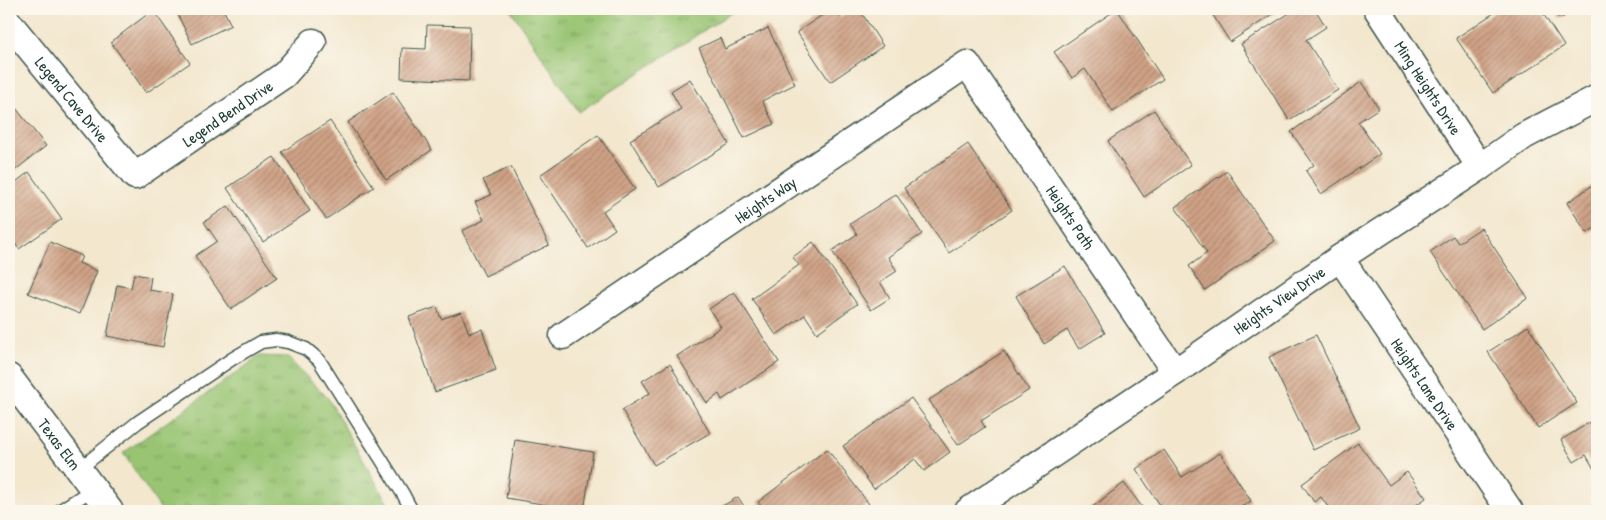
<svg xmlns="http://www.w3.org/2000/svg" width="1606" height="520" font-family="'Patrick Hand',sans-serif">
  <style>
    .grass { fill: url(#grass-tufts); stroke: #5c8154 }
    .building { fill: url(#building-hatch) }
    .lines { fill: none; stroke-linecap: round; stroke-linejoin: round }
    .lane-casing { stroke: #3f564b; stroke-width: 15 }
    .street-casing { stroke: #3f564b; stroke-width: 29 }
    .lane { stroke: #fff; stroke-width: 12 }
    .street { stroke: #fff; stroke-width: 26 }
    .labels { text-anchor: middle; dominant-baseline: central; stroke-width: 4; stroke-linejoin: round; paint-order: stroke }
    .street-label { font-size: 16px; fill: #1f3d34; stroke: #fbf7ec }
  </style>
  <defs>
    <pattern id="grass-tufts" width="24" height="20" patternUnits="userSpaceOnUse" patternTransform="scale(1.25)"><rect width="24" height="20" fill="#99c573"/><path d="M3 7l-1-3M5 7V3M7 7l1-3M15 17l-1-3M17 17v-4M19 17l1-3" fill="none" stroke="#7ca15f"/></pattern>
    <pattern id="building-hatch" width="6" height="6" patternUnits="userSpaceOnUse" patternTransform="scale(1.25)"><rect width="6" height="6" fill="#d0a286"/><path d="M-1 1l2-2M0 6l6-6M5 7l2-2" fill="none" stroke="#a8856e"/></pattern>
  </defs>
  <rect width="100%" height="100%" fill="#fbf7ec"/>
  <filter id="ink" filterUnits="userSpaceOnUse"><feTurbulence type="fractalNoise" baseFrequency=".02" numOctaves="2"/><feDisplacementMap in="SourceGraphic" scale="10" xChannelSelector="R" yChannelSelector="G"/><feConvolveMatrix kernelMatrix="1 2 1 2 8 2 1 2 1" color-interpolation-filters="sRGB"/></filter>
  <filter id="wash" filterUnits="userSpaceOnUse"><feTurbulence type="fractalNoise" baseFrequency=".0096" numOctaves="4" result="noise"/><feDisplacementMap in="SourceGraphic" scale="20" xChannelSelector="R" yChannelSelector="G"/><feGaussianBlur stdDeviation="1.12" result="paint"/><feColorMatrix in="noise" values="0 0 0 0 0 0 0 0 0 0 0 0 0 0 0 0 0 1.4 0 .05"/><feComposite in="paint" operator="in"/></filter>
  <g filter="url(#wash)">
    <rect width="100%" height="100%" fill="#f3e7ce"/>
    <g class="grass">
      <polygon points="510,9 737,9 579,112"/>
      <polygon points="260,356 287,357 328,398 392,511 162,511 123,453"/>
    </g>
    <g id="blocks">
      <g class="building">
        <polygon points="175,9 223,9 231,25 192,44"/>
        <polygon points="831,9 835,9 840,17 853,9 859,9 883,46 830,82 797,32"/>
        <polygon points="1117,9 1163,79 1113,112 1085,69 1072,78 1054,52"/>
        <polygon points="1209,9 1281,9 1230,42"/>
        <polygon points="1296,9 1315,9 1326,27 1306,40 1338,90 1289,120 1241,44"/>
        <polygon points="1500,9 1540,9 1564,46 1493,93 1456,38"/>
        <polygon points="1553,9 1575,9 1560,19"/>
        <polygon points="153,10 190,63 146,93 111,42"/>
        <polygon points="427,25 470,26 469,81 401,78 402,48 426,49"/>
        <polygon points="768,28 795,84 762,101 774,124 744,138 699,48 720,38 725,49"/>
        <polygon points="690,79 729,144 659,187 630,140 681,109 671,91"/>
        <polygon points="1361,82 1379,108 1358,122 1380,154 1321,194 1306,171 1314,165 1291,132"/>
        <polygon points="393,92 432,150 386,180 348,122"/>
        <polygon points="11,102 46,146 9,175 9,103"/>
        <polygon points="1154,110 1191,165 1144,197 1108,141"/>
        <polygon points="330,121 374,187 326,219 282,152"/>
        <polygon points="598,135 635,189 603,211 615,229 588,248 540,175"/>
        <polygon points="968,144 1012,210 949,253 904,188"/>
        <polygon points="274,157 310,211 263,242 227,188"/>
        <polygon points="511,167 549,245 485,276 462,231 484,220 475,202 491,195 483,180"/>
        <polygon points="1227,171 1275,241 1205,290 1189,266 1207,253 1175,207"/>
        <polygon points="29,172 62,219 19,249 9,235 9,187"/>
        <polygon points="1597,182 1597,232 1595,228 1587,233 1567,203"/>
        <polygon points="896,194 922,234 888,257 897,271 880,282 890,298 871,310 832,251 857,234 850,224"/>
        <polygon points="228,206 277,278 231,309 195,256 217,241 204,222"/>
        <polygon points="1481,228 1528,298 1482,329 1430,252 1453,236 1458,243"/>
        <polygon points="50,242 82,256 79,263 97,271 80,314 28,293"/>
        <polygon points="813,242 857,304 817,333 805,315 776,335 752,299 799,265 793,257"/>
        <polygon points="1065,266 1105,333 1079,349 1067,330 1044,344 1016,296"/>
        <polygon points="134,274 151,277 149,290 173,294 163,347 107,336 117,285 131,288"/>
        <polygon points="734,292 779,362 722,400 719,394 707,403 677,356 721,327 709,309"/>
        <polygon points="437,307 441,319 461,312 469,333 482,329 496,370 435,392 409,317"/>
        <polygon points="1528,326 1577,403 1538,428 1488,352"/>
        <polygon points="1316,335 1360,428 1313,450 1269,357"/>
        <polygon points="1004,351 1029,390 981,421 985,427 958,445 929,400"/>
        <polygon points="670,364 710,433 654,465 622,410 650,393 642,381"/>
        <polygon points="911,398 950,452 924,471 915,459 874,489 843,446"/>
        <polygon points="1597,418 1597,474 1586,455 1574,462 1561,440"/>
        <polygon points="515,440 593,452 584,511 506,498"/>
        <polygon points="1358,443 1389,485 1407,472 1426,498 1407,511 1331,511 1321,497 1314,502 1302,484"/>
        <polygon points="827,449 869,504 860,511 765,511 758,502"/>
        <polygon points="1164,450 1182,477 1220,453 1251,501 1235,511 1164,511 1136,469"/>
        <polygon points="1124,483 1145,511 1087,511"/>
        <polygon points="738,497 747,511 714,511"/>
      </g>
    </g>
  </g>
  <g filter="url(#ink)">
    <use href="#blocks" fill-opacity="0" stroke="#3f564b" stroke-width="1"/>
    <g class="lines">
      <g class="lane-casing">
        <g id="lane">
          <polyline points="79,469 138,422 232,359 261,342 276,340 288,342 306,349 319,360 403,494 412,511"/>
          <polyline points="59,511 93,489"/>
        </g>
      </g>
      <g class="street-casing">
        <g id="street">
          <path id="s1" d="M1377 9 1480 167"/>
          <path id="s2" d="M9 23 135 176 284 75 313 42"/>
          <path id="s3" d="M1340 258 1510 511"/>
          <path id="s4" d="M563 336 967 64 1175 372"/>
          <path id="s5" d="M9 377 110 511"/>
          <path id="s6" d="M968 511 1175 372 1340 258 1480 167 1524 136 1597 98"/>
        </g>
      </g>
      <use href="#lane" class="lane"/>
      <use href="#street" class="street"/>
    </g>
  </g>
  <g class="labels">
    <g class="street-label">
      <text stroke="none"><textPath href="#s1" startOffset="94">Ming Heights Drive</textPath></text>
      <text stroke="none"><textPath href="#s2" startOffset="99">Legend Cave Drive</textPath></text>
      <text stroke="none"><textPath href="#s2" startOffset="310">Legend Bend Drive</textPath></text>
      <text stroke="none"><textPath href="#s4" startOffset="244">Heights Way</textPath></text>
      <text stroke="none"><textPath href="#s4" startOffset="672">Heights Path</textPath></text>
      <text stroke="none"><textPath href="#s6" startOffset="376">Heights View Drive</textPath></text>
      <text stroke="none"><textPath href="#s3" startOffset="152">Heights Lane Drive</textPath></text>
      <text stroke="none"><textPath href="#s5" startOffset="84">Texas Elm</textPath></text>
    </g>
  </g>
  <rect width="1606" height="520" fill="none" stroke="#fbf7ec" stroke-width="30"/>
</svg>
